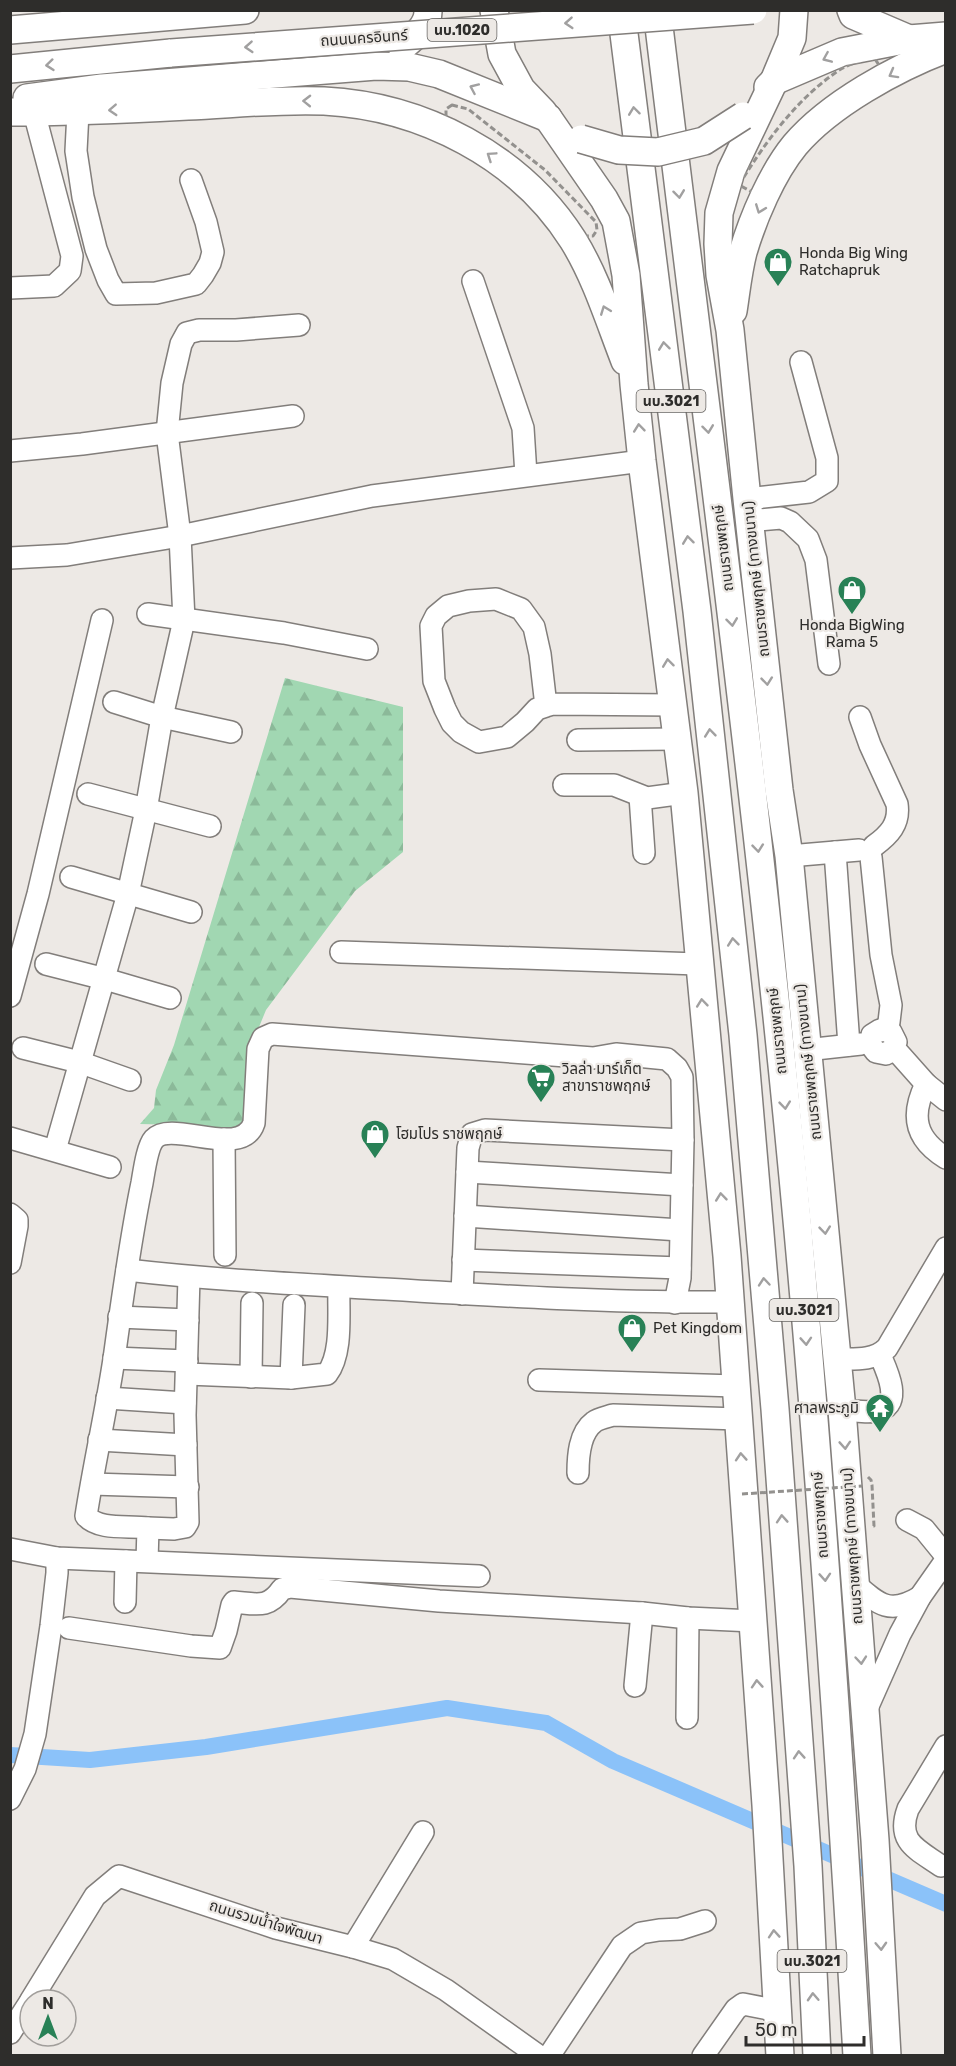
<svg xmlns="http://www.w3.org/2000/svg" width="956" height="2066" font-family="Rubik,'Noto Sans Thai',sans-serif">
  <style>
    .forest { fill: url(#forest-firs) }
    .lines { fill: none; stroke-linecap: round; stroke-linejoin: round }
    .canal { stroke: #8bc2f9; stroke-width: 16 }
    .minor-casing { stroke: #827e7b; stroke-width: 24 }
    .major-casing { stroke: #827e7b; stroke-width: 30 }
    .path { stroke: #93918e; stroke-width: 3; stroke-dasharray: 6 3; stroke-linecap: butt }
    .minor { stroke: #fff; stroke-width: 21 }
    .major { stroke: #fff; stroke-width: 27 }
    .major-bridge-casing { stroke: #827e7b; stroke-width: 30; stroke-linecap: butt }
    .path-bridge { stroke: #93918e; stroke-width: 3; stroke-dasharray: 6 3; stroke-linecap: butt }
    .major-bridge { stroke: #fff; stroke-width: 27 }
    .oneway { stroke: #a1a0a0 }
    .labels { text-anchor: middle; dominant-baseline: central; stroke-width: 4.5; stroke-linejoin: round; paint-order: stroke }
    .shield { fill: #ede9e5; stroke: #676563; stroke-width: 1.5 }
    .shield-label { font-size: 14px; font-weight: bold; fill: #2e2d2b }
    .street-label { font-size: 15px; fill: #2e2d2b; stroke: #ede9e5 }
    .poi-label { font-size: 15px; fill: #2e2d2b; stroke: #ede9e5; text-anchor: start }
  </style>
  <defs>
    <pattern id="forest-firs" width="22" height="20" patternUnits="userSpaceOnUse" patternTransform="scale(1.5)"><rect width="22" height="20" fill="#a1d7b2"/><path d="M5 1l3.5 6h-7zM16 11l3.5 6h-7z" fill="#8bb999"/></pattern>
  </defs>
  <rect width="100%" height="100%" fill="#ede9e5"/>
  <path class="forest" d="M285 678 403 707V852L355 891 266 1010 252 1044 243 1127C209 1130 175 1124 140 1124L154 1108 156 1090 174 1045Z"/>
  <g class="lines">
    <polyline class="canal" points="10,1755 90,1760 206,1747 447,1708 546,1723 613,1761 946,1904"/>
    <g class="minor-casing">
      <g id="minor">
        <polyline points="78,112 76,151 83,197 96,249 108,280 116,294 156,293 196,284 203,275 210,263 213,252 206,222 191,180"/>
        <polyline points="473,281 523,428 526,475"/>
        <polyline points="10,288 54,286 70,271 72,256 34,112"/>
        <polyline points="10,451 82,444 293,416"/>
        <polyline points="747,499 809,492 827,481 827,458 801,362"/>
        <polyline points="749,521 781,518 790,522 808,539 816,560 829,664"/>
        <polyline points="10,558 67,555 180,536 372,496 642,461"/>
        <polyline points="148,614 284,633 367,649"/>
        <polyline points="114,702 162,717 231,732"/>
        <polyline points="546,706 540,654 534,627 521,609 496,599 469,601 448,606 436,616 431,626 434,681 445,709 452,723 461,732 479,742 507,737 525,722 537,709 546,706 553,704 674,705"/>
        <path d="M860 717 870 745 897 804C900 824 889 835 874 846"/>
        <polyline points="578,740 677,739"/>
        <polyline points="564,785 614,785 647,798 684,793"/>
        <polyline points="88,794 210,826"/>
        <polyline points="640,796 644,853"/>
        <polyline points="835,852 849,1045"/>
        <polyline points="789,856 859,850"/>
        <polyline points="871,857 881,955 891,1005 889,1022 885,1030"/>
        <polyline points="71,877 191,912"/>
        <polyline points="341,952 698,964"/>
        <polyline points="46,964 105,979 170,998"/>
        <polyline points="10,996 38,894 102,620"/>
        <polyline points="23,1048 79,1062 130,1080"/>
        <polyline points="894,1048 886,1054 876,1052 870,1044 872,1035 880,1030 891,1032 896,1042 894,1048 926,1084 946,1100"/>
        <polyline points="806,1050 861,1044"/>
        <path d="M926 1084C910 1116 915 1139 946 1158"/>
        <polyline points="10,1138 110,1167"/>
        <polyline points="224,1139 225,1255"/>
        <polyline points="55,1150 128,894 146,810 162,717 184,620 180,536 167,433 172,383 181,344 187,333 199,330 236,330 299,325"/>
        <polyline points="467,1172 682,1185"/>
        <polyline points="10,1214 17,1220 17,1226 10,1263"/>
        <polyline points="465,1216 680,1230"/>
        <polyline points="463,1260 680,1268"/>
        <path d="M127 1270C213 1280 299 1284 385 1289 500 1296 615 1303 730 1302"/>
        <polyline points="462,1294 468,1148 472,1134 485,1130 683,1140"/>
        <polyline points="119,1317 188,1320"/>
        <polyline points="114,1358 187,1361"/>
        <path d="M837 1359C855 1359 874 1361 887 1348L946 1248"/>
        <path d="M187 1374 291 1378 327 1374C343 1353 338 1313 339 1287"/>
        <polyline points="251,1377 252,1303"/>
        <polyline points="291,1378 294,1305"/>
        <polyline points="539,1380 736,1386"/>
        <polyline points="107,1398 185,1403"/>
        <path d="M842 1410C853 1410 870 1414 880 1410 903 1403 886 1369 880 1355"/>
        <polyline points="99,1440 186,1445"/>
        <path d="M578 1473C578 1457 579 1433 594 1422 599 1418 607 1417 613 1415L739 1419"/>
        <polyline points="92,1484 188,1487"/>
        <polyline points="907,1520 924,1529 946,1556"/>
        <polyline points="148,1528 174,1529 185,1527 188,1522 185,1415 189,1277"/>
        <polyline points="10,1549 57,1558 479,1576"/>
        <path d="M147 1561 148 1528C129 1525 100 1531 86 1516 94 1464 106 1412 114 1359 122 1300 130 1241 142 1183 144 1172 147 1147 154 1139 172 1119 242 1160 254 1123L258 1049 263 1038 272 1034 593 1058 616 1054 667 1059 677 1068 682 1077 683 1140 680 1278 675 1303"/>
        <path d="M855 1584C879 1605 890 1615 920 1597"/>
        <polyline points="125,1602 126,1561"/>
        <path d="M69 1628 191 1646 220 1648 226 1631 232 1605 234 1602C257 1604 268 1609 282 1589L290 1587 439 1601 642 1613 688 1618 753 1621"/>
        <polyline points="635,1686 642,1613"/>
        <polyline points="865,1713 900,1634 920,1597 946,1560"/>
        <polyline points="687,1718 688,1618"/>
        <polyline points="10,1799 25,1769 35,1734 51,1626 57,1573 57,1558"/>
        <path d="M941 1866C917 1849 896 1842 908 1809L946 1746"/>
        <polyline points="353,1947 423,1832"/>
        <polyline points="31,2000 95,1896 119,1876 276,1928 353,1947 393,1959 446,1990 539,2056"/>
        <polyline points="10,2033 30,2002"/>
        <polyline points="549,2056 622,1946 641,1933 659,1930 680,1929 705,1921"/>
        <polyline points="703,2056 736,2009 743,2004 779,2011"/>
      </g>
    </g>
    <g class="major-casing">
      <g id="major">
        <polyline points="494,10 502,54 521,89 543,112"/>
        <polyline points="621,10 697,611 743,1035 775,1409 808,1866 817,2056"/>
        <path d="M657 10C706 417 761 823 798 1231 823 1506 841 1781 857 2056"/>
        <polyline points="851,10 853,15 909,39"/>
        <polyline points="10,30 245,10"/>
        <path d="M402 47C413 38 429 26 428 10"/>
        <polyline points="10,69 171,53"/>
        <polyline points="774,81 731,171 719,213 718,244 720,275 730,330 747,499 779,790 789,856 842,1410 875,1840 887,2056"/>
        <polyline points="774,81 842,52 909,39 946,36"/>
        <polyline points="768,87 774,81 792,38 794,10"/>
        <polyline points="27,98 102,88 376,66 409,67 439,74 548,118"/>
        <path d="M10 112C70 112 129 109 188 106 233 104 279 99 324 101 422 106 520 156 573 240 596 277 609 320 625 361"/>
        <polyline points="548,118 604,199 616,221 626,275 634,384 642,461 684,793 727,1256 766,1805 780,2056"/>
        <path d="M733 311C736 292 738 271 743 252 753 218 772 173 795 145 830 104 896 68 946 49"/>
      </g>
    </g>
    <g class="path">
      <path d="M867 59H875L879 65C867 86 839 95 820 109 794 129 773 166 756 194L739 185C765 142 798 97 841 69 848 65 858 62 867 59Z"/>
      <path d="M452 105 468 109 545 170 596 222 597 230 593 236H585L579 229C557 203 538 176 508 157 487 143 464 135 446 117V109Z"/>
      <polyline points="868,1477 871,1480 872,1485 874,1526 871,1526"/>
    </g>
    <use href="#minor" class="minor"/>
    <use href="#major" class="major"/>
    <g class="major-bridge-casing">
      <g id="major-bridge">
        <polyline points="171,53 753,10"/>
        <polyline points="581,139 619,150 658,152 704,141 743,116"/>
      </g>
    </g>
    <polyline class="path-bridge" points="742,1494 862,1486"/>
    <use href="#major-bridge" class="major-bridge"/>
  </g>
  <defs><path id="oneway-chevron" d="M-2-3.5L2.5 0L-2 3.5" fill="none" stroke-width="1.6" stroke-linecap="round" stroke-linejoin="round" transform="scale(1.5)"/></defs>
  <g class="oneway">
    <use href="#oneway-chevron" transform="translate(569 23) rotate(176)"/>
    <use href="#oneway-chevron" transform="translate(249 47) rotate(176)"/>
    <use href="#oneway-chevron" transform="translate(827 58) rotate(157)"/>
    <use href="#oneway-chevron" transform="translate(50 65) rotate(174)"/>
    <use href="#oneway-chevron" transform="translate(893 74) rotate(151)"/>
    <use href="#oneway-chevron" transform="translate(474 88) rotate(-156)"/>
    <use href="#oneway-chevron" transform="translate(307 101) rotate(-179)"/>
    <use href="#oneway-chevron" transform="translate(113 110) rotate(177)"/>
    <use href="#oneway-chevron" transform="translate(634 111) rotate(-97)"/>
    <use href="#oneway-chevron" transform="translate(491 156) rotate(-146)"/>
    <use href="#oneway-chevron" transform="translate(679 194) rotate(83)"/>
    <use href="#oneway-chevron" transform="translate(760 209) rotate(111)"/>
    <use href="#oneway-chevron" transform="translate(605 310) rotate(-111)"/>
    <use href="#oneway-chevron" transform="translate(664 346) rotate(-97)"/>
    <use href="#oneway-chevron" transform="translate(639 428) rotate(-96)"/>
    <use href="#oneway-chevron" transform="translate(708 429) rotate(83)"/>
    <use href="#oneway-chevron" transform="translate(688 540) rotate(-97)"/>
    <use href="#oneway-chevron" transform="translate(732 622) rotate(83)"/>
    <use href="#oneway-chevron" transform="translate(668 663) rotate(-97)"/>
    <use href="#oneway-chevron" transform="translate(767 681) rotate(84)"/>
    <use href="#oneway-chevron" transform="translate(710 733) rotate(-96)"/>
    <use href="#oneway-chevron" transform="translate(758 848) rotate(84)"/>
    <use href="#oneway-chevron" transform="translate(733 942) rotate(-96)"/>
    <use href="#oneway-chevron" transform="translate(702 1003) rotate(-96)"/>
    <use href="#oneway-chevron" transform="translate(785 1105) rotate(84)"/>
    <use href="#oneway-chevron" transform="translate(721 1197) rotate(-96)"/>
    <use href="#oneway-chevron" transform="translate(825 1230) rotate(84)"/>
    <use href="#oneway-chevron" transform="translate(764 1282) rotate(-95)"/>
    <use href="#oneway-chevron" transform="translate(806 1341) rotate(86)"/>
    <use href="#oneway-chevron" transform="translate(845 1445) rotate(86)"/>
    <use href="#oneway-chevron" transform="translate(741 1457) rotate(-94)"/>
    <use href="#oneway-chevron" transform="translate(782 1519) rotate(-94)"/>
    <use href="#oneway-chevron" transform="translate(825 1577) rotate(86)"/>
    <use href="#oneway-chevron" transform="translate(861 1660) rotate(85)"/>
    <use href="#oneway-chevron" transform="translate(757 1684) rotate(-94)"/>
    <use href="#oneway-chevron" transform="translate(799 1755) rotate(-94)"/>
    <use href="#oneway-chevron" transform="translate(774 1934) rotate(-94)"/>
    <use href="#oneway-chevron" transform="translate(881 1946) rotate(87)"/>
    <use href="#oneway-chevron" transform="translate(813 1997) rotate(-93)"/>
  </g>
  <defs>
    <g id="shop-pin" transform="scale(1.5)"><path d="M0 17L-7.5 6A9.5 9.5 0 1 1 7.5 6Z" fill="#288156" stroke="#ede9e5"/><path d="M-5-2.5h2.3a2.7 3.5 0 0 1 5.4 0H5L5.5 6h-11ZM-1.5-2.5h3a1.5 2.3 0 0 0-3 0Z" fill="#fff"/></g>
    <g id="supermarket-pin" transform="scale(1.5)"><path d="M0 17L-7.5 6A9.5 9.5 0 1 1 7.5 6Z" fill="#288156" stroke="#ede9e5"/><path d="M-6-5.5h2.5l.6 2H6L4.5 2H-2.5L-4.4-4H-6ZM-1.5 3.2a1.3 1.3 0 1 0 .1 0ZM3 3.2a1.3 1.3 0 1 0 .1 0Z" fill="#fff"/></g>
    <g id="temple-pin" transform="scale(1.5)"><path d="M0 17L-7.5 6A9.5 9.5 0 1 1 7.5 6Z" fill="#288156" stroke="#ede9e5"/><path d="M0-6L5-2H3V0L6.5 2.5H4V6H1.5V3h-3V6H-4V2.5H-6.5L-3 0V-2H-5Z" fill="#fff"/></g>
  </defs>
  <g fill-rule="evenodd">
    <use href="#shop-pin" x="778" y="262"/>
    <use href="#shop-pin" x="852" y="590"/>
    <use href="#supermarket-pin" x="541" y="1078"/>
    <use href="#shop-pin" x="375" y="1134"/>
    <use href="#shop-pin" x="632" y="1328"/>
    <use href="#temple-pin" x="880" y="1408"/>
  </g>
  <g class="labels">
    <g class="shield">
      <rect x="427.5" y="19" width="69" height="22" rx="4.5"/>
      <rect x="636.5" y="390" width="69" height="22" rx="4.5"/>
      <rect x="769.5" y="1299" width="69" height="22" rx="4.5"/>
      <rect x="777.5" y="1950" width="69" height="22" rx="4.5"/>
    </g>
    <g class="shield-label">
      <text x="462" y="30">นบ.1020</text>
      <text x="671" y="401">นบ.3021</text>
      <text x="804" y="1310">นบ.3021</text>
      <text x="812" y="1961">นบ.3021</text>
    </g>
    <g class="street-label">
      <text transform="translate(364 38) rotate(-4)">ถนนนครอินทร์</text>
      <text transform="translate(723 548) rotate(-97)">ถนนราชพฤกษ์</text>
      <text transform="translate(756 579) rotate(-96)">ถนนราชพฤกษ์ (ทางขนาน)</text>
      <text transform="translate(777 1031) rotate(-96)">ถนนราชพฤกษ์</text>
      <text transform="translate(808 1062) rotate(-96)">ถนนราชพฤกษ์ (ทางขนาน)</text>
      <text transform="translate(820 1515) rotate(-94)">ถนนราชพฤกษ์</text>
      <text transform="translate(852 1546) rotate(-94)">ถนนราชพฤกษ์ (ทางขนาน)</text>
      <text transform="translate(266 1922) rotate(17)">ถนนรวมน้ำใจพัฒนา</text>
    </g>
    <g class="poi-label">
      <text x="799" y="253">Honda Big Wing<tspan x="799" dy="17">Ratchapruk</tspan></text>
      <text x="852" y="625" text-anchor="middle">Honda BigWing<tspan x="852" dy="17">Rama 5</tspan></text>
      <text x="562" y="1069">วิลล่า มาร์เก็ต<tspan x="562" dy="17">สาขาราชพฤกษ์</tspan></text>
      <text x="396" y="1134">โฮมโปร ราชพฤกษ์</text>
      <text x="653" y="1328">Pet Kingdom</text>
      <text x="859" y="1408" text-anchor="end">ศาลพระภูมิ</text>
    </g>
  </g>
  <rect width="956" height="2066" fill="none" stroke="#2e2d2b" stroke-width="24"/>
  <g transform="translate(48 2018)"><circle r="28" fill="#ede9e5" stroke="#a19e9b" stroke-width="1.5"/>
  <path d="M0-4.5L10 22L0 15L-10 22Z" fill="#288156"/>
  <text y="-9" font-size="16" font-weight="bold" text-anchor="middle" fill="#2e2d2b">N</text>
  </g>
  <path d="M746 2036v9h118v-9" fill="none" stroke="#2e2d2b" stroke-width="3"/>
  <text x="755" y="2036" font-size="18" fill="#2e2d2b" stroke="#ede9e5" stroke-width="4.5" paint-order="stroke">50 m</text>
</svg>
